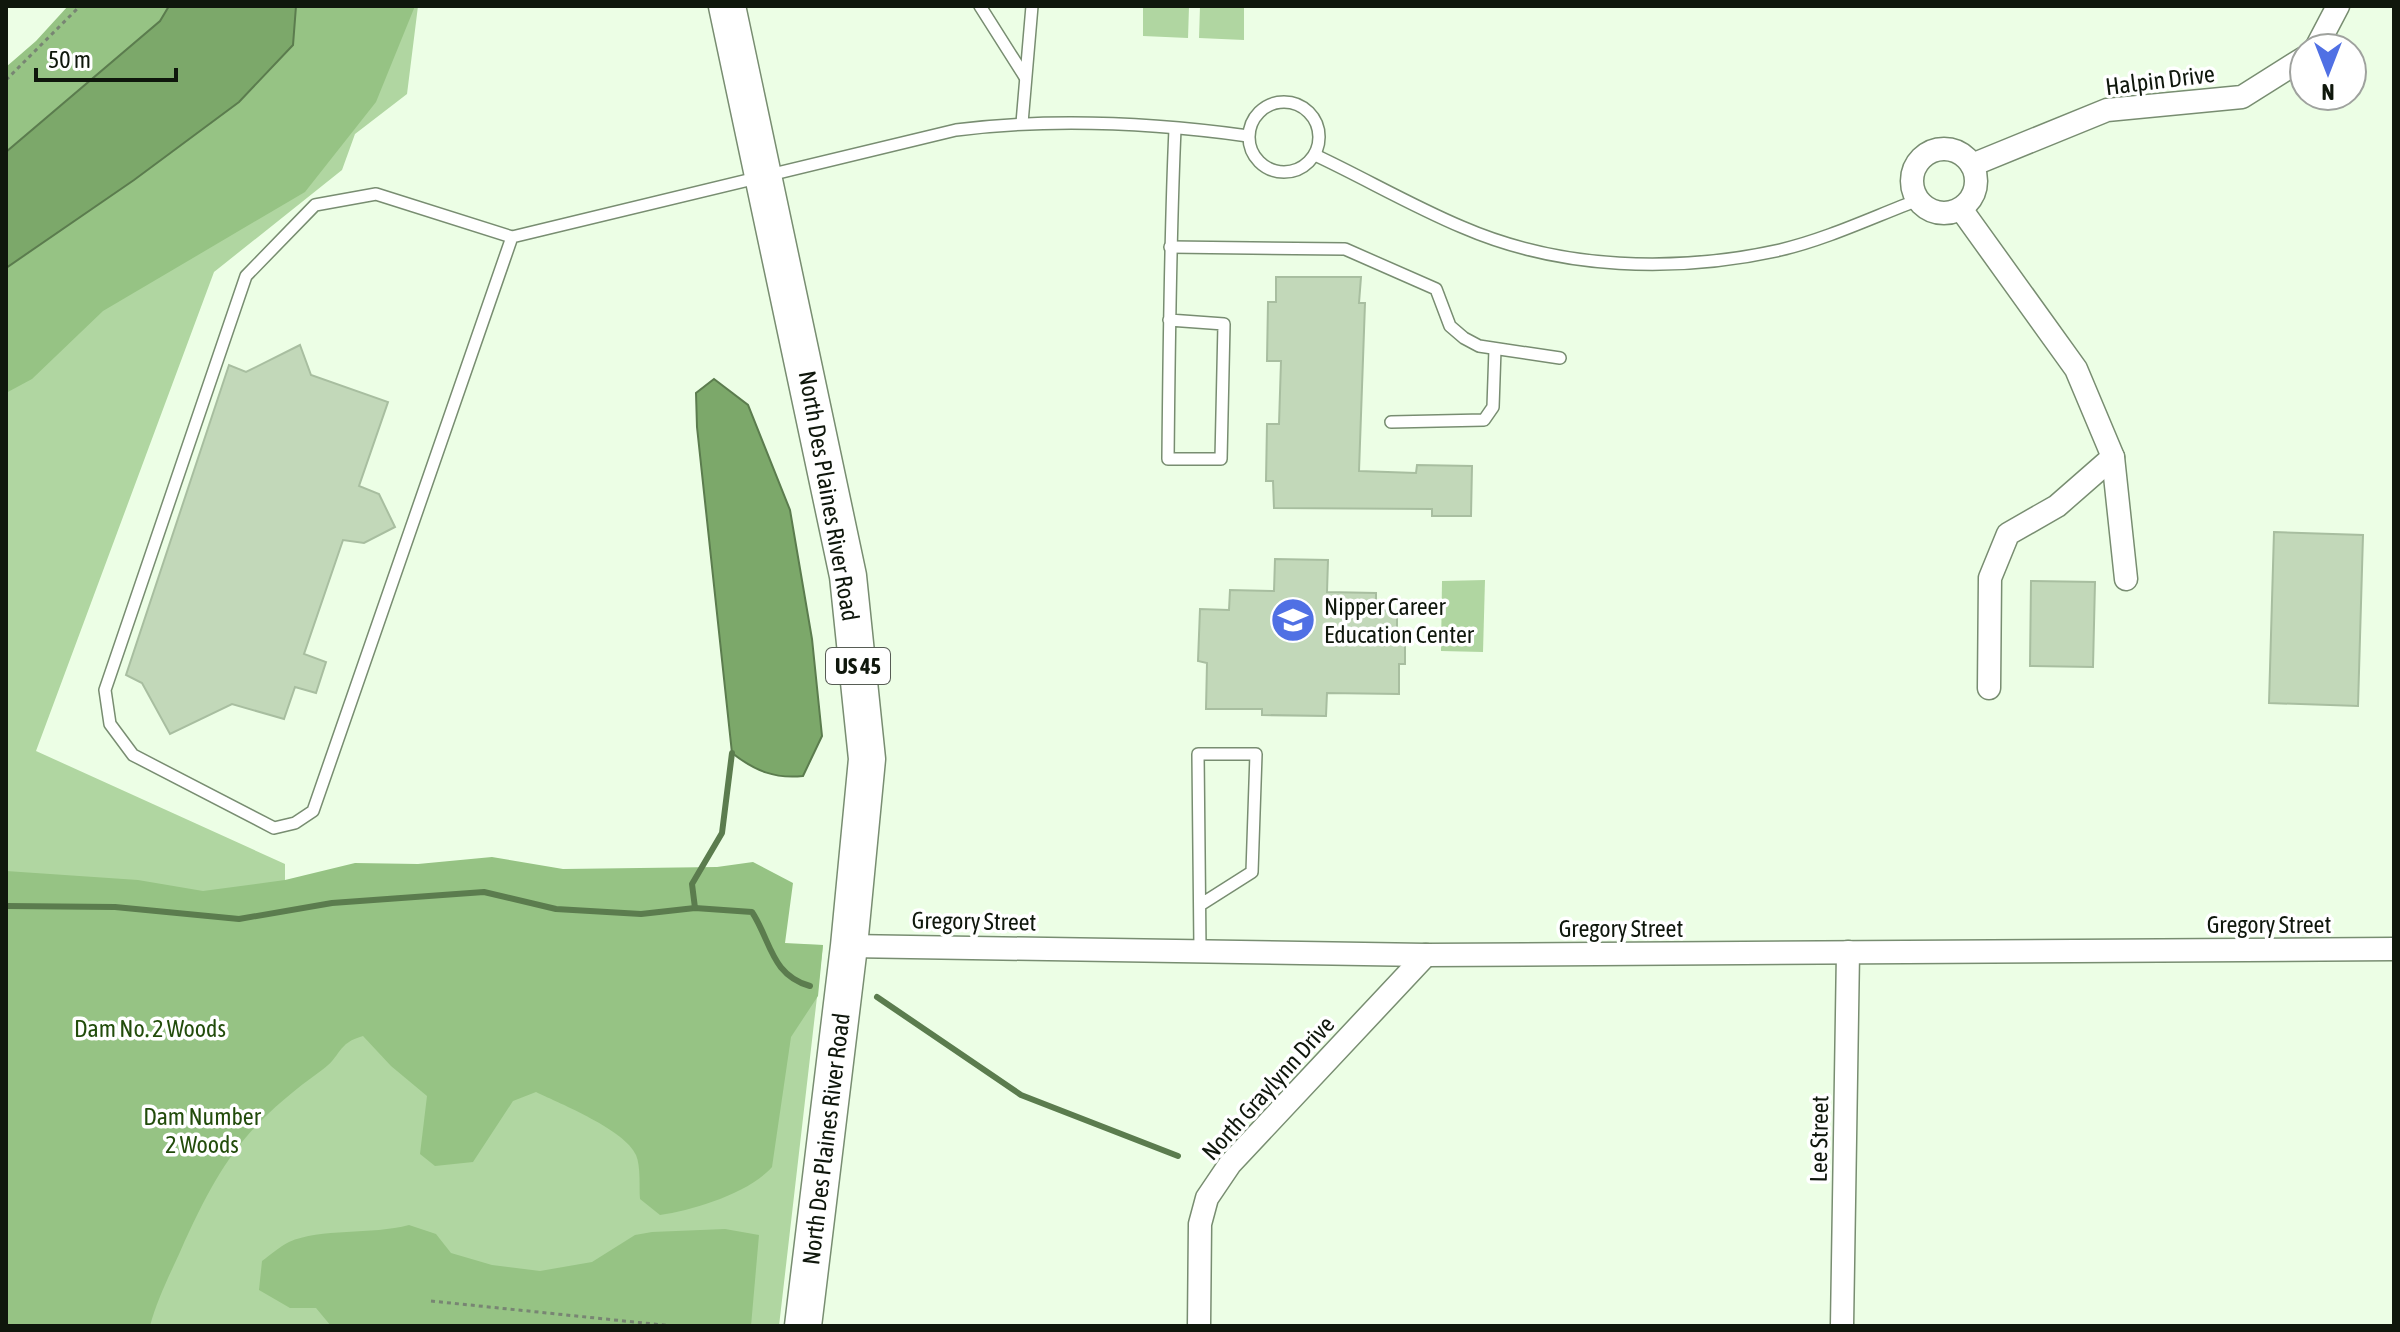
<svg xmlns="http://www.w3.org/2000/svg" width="2400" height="1332" font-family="'Asap Condensed',sans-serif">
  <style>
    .green { fill: #b0d6a1 }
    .forest { fill: #96c384 }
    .water { fill: #7ca86a; stroke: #5b7c4e; stroke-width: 2 }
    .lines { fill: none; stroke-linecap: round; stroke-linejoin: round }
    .stream { stroke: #5b7c4e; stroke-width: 6 }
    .building { fill: #c2d8b9; stroke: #a8bea0; stroke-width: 2 }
    .lane-casing { stroke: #788d71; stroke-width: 14 }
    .street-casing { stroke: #788d71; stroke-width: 25 }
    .primary-casing { stroke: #788d71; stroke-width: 39 }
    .path { stroke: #788573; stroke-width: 3; stroke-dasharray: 4 4; stroke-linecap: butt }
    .lane { stroke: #fff; stroke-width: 11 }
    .street { stroke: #fff; stroke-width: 22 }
    .primary { stroke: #fff; stroke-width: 36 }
    .labels { text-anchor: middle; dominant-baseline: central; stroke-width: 7; stroke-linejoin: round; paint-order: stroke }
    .shield { fill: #fff; stroke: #575d55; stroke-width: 2 }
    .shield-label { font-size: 22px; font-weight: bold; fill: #0f170c }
    .street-label { font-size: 24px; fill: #0f170c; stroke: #fff }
    .poi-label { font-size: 24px; fill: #0f170c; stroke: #fff; text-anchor: start }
    .park-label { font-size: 24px; fill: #224c0b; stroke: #fff }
  </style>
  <rect width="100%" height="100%" fill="#ecfee5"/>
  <g class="green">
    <polygon points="296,6 418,6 407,94 355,134 342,170 214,272 36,751 285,864 285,935 823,945 779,1326 6,1326 6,268 134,180 292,45"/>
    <polygon points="1143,6 1189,6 1188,38 1143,36"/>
    <polygon points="1200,6 1244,6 1244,40 1199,38"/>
    <polygon points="1485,580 1483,652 1441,651 1442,581"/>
  </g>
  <g class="forest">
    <polygon points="68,6 169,6 160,21 6,152 6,67 36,41"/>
    <polygon points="296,6 415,6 376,102 305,192 103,311 32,379 6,393 6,268 134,180 239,102 292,45"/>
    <path d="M492 857 563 869 717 867 753 862 793 883 785 943 823 945 818 996 791 1037 772 1167C749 1193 694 1210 660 1215L640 1199C639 1187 641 1167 636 1155 625 1130 561 1104 536 1092L513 1101 473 1162 435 1166 420 1154 427 1096 391 1066 363 1036C337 1043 341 1057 322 1070 244 1126 219 1165 180 1252 169 1276 157 1300 150 1326H6V871L138 880 203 891 285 880 355 863 418 864Z"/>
    <path d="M409 1225 436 1234 451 1253 492 1265 540 1271 592 1262 635 1235 652 1232 725 1229 759 1235 751 1326H331L316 1308H290L259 1290 262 1261C270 1255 279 1247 289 1242 320 1228 372 1235 409 1225Z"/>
  </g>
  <g class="water">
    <polygon points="169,6 296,6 293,45 239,102 134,180 6,268 6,152 160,21"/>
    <path d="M714 379 748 405 790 510 812 639 822 736 803 776C775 779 755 771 732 753L697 427 696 393Z"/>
  </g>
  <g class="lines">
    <g class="stream">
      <path d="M6 906 115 907 239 919 332 903 484 892 556 909 641 914 695 908 752 912C771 941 771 975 810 986"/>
      <polyline points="695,908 692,884 722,833 732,753"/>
      <polyline points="877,997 1021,1095 1178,1156"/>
    </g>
  </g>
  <g class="building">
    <polygon points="1276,277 1361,277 1359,303 1365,303 1359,471 1416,473 1417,465 1472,466 1471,516 1432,516 1432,509 1274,508 1273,481 1266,481 1267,424 1279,424 1281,361 1267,361 1268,302 1276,302"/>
    <polygon points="300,345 311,375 388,402 359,486 379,494 395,527 364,543 343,540 304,654 326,662 316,693 295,687 284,719 232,704 170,734 142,683 126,675 229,365 246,372"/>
    <polygon points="2274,532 2363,535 2358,706 2269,703"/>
    <polygon points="1275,559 1328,560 1327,592 1376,593 1376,610 1397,611 1397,630 1405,630 1405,664 1399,664 1399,694 1327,693 1326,716 1262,715 1262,709 1206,709 1207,663 1198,661 1200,609 1229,610 1230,590 1274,591"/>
    <polygon points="2031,581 2095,582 2093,667 2030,666"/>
  </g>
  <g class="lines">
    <g class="lane-casing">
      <g id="lane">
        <polyline points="980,6 1025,77"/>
        <circle cx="1284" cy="137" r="35"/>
        <polyline points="1022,123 1032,6"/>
        <path d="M1315 155C1364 178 1412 206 1462 227 1561 270 1676 273 1780 250 1827 239 1873 217 1918 200"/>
        <path d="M512 237 313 811 295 823 274 828 133 755 110 724 105 690 246 276 315 205 376 194 512 237 956 130C1051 118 1153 123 1248 136"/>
        <polyline points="1170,247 1345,249 1436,289 1450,326 1464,338 1479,346 1560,358"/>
        <path d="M1169 320 1224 324 1221 459H1168C1169 349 1170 239 1175 129"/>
        <polyline points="1391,422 1484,420 1493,407 1495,349"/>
        <polyline points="1200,905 1252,872 1256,754 1198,754 1200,949"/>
      </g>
    </g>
    <g class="street-casing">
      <g id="street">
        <polyline points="2316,48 2338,6"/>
        <circle cx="1944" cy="181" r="32"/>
        <polyline points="1972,165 2107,110 2242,97 2304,58"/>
        <polyline points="1961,209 2076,369 2113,457 2126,579"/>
        <polyline points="1989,688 1990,578 2008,534 2057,506 2113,457"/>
        <polyline points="849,946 1426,955 2394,949"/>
        <polyline points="1199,1326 1200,1224 1207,1198 1230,1164 1426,955"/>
        <polyline points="1842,1326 1848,952"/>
      </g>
    </g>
    <g class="primary-casing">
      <polyline id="primary" points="727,6 848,576 867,759 849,946 803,1326"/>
    </g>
    <g class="path">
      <polyline points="6,80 80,6"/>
      <polyline points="431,1301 673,1326"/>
    </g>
    <use href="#lane" class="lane"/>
    <use href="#street" class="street"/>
    <use href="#primary" class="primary"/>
  </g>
  <defs>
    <g id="school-disc" transform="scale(2.3)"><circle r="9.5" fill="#5070e4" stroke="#fff"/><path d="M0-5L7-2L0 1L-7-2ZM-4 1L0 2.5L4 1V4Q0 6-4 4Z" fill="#fff"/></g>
  </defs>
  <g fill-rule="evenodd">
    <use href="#school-disc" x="1293" y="620"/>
  </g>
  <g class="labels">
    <rect class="shield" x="826" y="648" width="64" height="36" rx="6"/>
    <g class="shield-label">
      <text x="858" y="666">US 45</text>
    </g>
    <g class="street-label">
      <text transform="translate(2160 80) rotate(-7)">Halpin Drive</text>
      <text transform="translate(829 496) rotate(80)">North Des Plaines River Road</text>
      <text transform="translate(974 921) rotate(1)">Gregory Street</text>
      <text x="2269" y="924">Gregory Street</text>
      <text x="1621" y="928">Gregory Street</text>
      <text transform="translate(1268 1088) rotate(-48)">North Graylynn Drive</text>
      <text transform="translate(826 1139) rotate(-83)">North Des Plaines River Road</text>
      <text transform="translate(1819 1139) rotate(-89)">Lee Street</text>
    </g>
    <g class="poi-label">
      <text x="1324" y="606">Nipper Career<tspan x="1324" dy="28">Education Center</tspan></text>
    </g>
    <g class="park-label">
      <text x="150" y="1028">Dam No. 2 Woods</text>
      <text x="202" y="1116">Dam Number<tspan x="202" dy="28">2 Woods</tspan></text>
    </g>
  </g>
  <rect width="2400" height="1332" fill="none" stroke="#0f170c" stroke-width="16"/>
  <g transform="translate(2328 72) rotate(180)"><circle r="38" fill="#ffffff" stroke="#9fa29e" stroke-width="2"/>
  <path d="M0-6L14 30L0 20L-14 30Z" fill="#5070e4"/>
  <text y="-12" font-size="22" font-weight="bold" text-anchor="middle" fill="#0f170c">N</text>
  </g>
  <path d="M36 68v12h140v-12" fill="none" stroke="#0f170c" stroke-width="4"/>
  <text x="48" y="68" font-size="24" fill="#0f170c" stroke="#ffffff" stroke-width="6" paint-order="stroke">50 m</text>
</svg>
